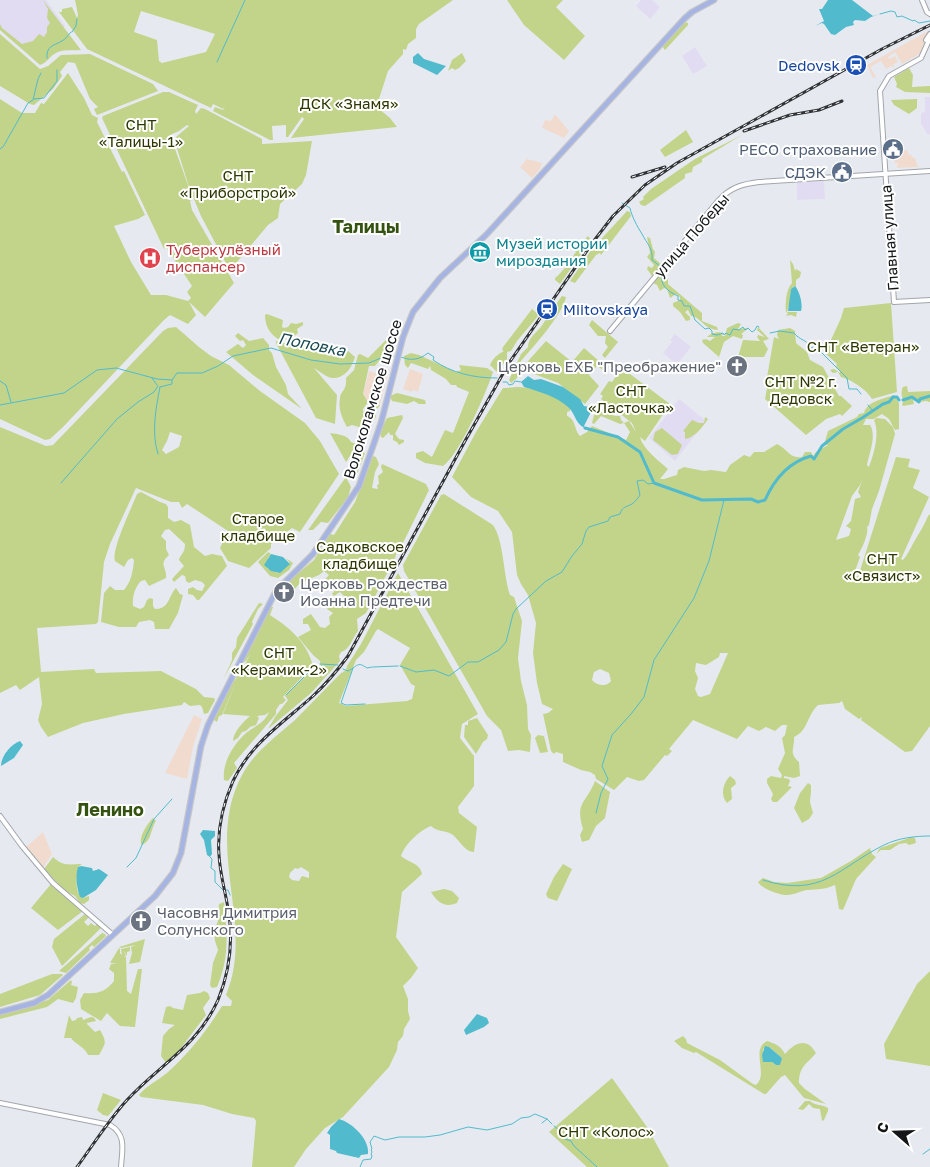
<svg xmlns="http://www.w3.org/2000/svg" width="930" height="1167" font-family="'Golos Text',sans-serif">
  <style>
    .commercial { fill: #f1dbcf }
    .education { fill: #e2dcf2 }
    .green { fill: #c2d48a; fill-rule: evenodd }
    .water { fill: #51bbcd }
    .lines { fill: none; stroke-linecap: round; stroke-linejoin: round }
    .stream { stroke: #51bbcd; stroke-width: 1 }
    .river { stroke: #51bbcd; stroke-width: 3 }
    .secondary-casing { stroke: #a2a6ac; stroke-width: 6 }
    .primary-casing { stroke: #c7c7c8; stroke-width: 7 }
    .secondary { stroke: #fff; stroke-width: 4 }
    .primary { stroke: #a6b4e3; stroke-width: 4.5 }
    .rail-casing { stroke: #313336; stroke-width: 3 }
    .rail { stroke: #fff; stroke-width: 1; stroke-dasharray: 4; stroke-linecap: butt }
    .labels { text-anchor: middle; dominant-baseline: central; stroke-width: 4; stroke-linejoin: round; paint-order: stroke }
    .transit-label { font-size: 15px; fill: #164399; stroke: #fff; text-anchor: end }
    .park-label { font-size: 15px; fill: #2d3700; stroke: #fff }
    .service-label { font-size: 15px; fill: #4e5e75; stroke: #fff; text-anchor: end }
    .street-label { font-size: 15px; fill: #141618; stroke: #fff }
    .culture-label { font-size: 15px; fill: #0d838f; stroke: #fff; text-anchor: start }
    .health-label { font-size: 15px; fill: #be3a42; stroke: #fff; text-anchor: start }
    .worship-label { font-size: 15px; fill: #5b616d; stroke: #fff; text-anchor: start }
    .water-label { font-size: 16px; font-style: italic; fill: #1a4951; stroke: #fff }
    .quarter-label { font-size: 18px; font-weight: bold; fill: #345310; stroke: #fff }
  </style>
  <rect width="100%" height="100%" fill="#e6eaf0"/>
  <g class="commercial">
    <polygon points="928,31 921,53 902,64 895,52 888,57 889,59 895,56 898,62 893,65 894,68 891,66 886,69 881,61 870,67 876,77 873,78 868,67 865,66"/>
    <polygon points="555,114 569,131 564,138 542,128 545,120 551,121"/>
    <polygon points="907,150 909,155 911,155 913,158 915,158 918,167 897,168 898,163 895,163 894,159 891,159 890,157 896,157 898,151"/>
    <polygon points="527,159 542,163 540,169 532,178 520,167"/>
    <polygon points="410,369 423,374 418,392 413,390 412,392 403,389"/>
    <polygon points="369,371 387,376 380,404 367,400 363,395"/>
    <polygon points="194,715 202,719 193,747 187,779 165,773"/>
    <polygon points="43,832 52,854 43,868 26,847"/>
  </g>
  <g class="education">
    <polygon points="0,0 46,0 65,26 32,48 21,48 0,29"/>
    <polygon points="641,0 652,0 660,7 650,19 636,6"/>
    <polygon points="695,47 707,66 693,74 682,56"/>
    <polygon points="925,97 930,97 930,134 928,135 921,124 921,113 925,112"/>
    <polygon points="824,181 825,199 797,200 797,183"/>
    <polygon points="675,334 691,347 678,363 677,361 675,363 663,353 672,342 670,340"/>
    <polygon points="679,399 706,421 675,461 649,438"/>
  </g>
  <g class="green">
    <path d="M43 0 81 50C73 51 63 49 56 53 50 56 47 63 40 65L0 30V24L2 28 22 44 33 41 39 34 44 37 47 32V27L50 23 47 18 48 9Z"/>
    <path d="M75 0H453L419 24 416 29V38L408 44 406 50 403 49V54L388 71 379 99 385 101 379 109 390 118 397 127 291 138 304 119 302 117 288 137H286V125L272 126 273 140H270L213 111 215 107 223 110 225 106 223 109 213 104 211 108 87 49 59 12H62V9L72 7 77 18 78 15ZM141 11 215 34 206 52 162 63 159 61 157 40 134 32Z"/>
    <polygon points="507,0 563,0 556,7 585,36 564,60 524,25"/>
    <polygon points="685,22 688,23 688,25 665,50 662,46"/>
    <polygon points="0,34 40,69 48,66 61,55 90,54 153,84 158,91 97,115 94,109 98,107 90,99 75,63 68,62 60,72 62,76 53,89 34,105 30,104 0,86"/>
    <polygon points="462,53 466,61 459,68 455,70 452,68 448,71 452,60"/>
    <polygon points="909,68 913,75 912,87 930,86 930,93 905,92 896,87 897,84 894,77"/>
    <polygon points="68,73 84,98 92,115 98,118 97,122 122,172 124,171 145,215 138,219 114,226 131,262 151,295 166,295 188,301 191,298 187,292 192,286 166,247 164,249 102,118 103,116 163,92 169,92 198,105 195,111 196,114 201,108 205,109 262,139 262,144 312,141 306,175 302,184 280,204 278,218 268,225 231,269 229,269 201,216 189,187 175,142 176,137 189,126 187,125 179,131 170,135 193,199 190,201 192,210 234,283 205,317 189,302 196,315 188,324 170,315 164,320 63,427 50,439 45,440 0,419 0,99 22,113 35,113 41,103 44,104"/>
    <polygon points="917,99 917,108 909,114 894,105 891,100"/>
    <polygon points="686,130 693,142 665,157 660,150"/>
    <polygon points="742,135 702,159 702,162 693,167 692,172 685,174 685,178 645,206 641,205 639,202 644,199 643,197 651,189 695,159"/>
    <polygon points="627,211 630,212 631,216 601,255 600,253 596,255 575,283 570,281 592,249"/>
    <path d="M588 236 591 240 560 284 555 280V278C568 268 577 247 588 236Z"/>
    <polygon points="647,237 650,238 653,249 655,252 654,258 662,265 652,276 647,269 648,266 652,268 654,265 647,257 650,253"/>
    <path d="M790 260 793 264 795 271 796 269 801 272 800 277 796 280V287L794 286 791 289 790 301 787 312H797L796 317 791 315 786 316 788 313 786 312C785 304 786 289 792 283Z"/>
    <path d="M662 272 668 280V284L702 313V321L717 327 718 330C703 329 701 317 691 316L688 310 685 312 690 317V320L686 321 680 312 673 306V303L680 300V297L676 294 670 298 667 289 664 288 660 291 657 285 653 283Z"/>
    <path d="M562 296 566 297C563 314 533 347 521 361L520 366 516 368 519 373 517 378 511 383 509 380 521 354 528 347C528 337 538 332 543 324 549 314 555 305 562 296Z"/>
    <path d="M891 303 897 392 872 399C866 389 852 380 841 377L838 372 833 373 830 370 834 369 840 373V371L836 366 837 364 825 353 841 318 844 308Z"/>
    <path d="M532 309 539 315 517 341 511 351 507 352V359L497 372 490 365C493 358 498 354 504 351L502 350 503 347Z"/>
    <path d="M267 314 283 320 282 327 284 328 288 327 291 323 296 324 303 322V325L297 329 298 333 293 337 280 340C270 335 265 326 265 315Z"/>
    <polygon points="592,320 618,342 605,358 602,355 608,347 605,343 606,336 598,336 589,325"/>
    <path d="M738 323 741 324 738 329 749 328 741 334 743 335 742 339 733 336 724 342 719 357 703 343 702 340 706 339 710 341 715 337H707C711 333 718 331 723 333L722 336H725L727 328Z"/>
    <path d="M176 327 199 347 211 356 229 365 260 391 305 423 320 441 339 474 300 532 292 528 271 544V548L249 568 228 561 220 548 228 531 187 504 182 508 179 502H171L136 488 110 544 104 562 98 622 96 624 37 628 41 672 94 669 96 673 161 671 196 689 204 697 214 698 215 700 208 713 204 714 202 707 200 705 190 706 184 702 182 705 124 714 83 723 48 737 41 727 38 720 42 704 39 677 20 690 16 685 0 693V427L46 446 53 445 163 331 168 328ZM170 432 182 436 179 447 166 454 162 450 167 441Z"/>
    <polygon points="758,327 769,339 763,341 768,349 764,357 738,357 743,340 760,341 757,337 758,335 765,337 757,330"/>
    <polygon points="790,328 795,331 796,343 807,352 810,360 823,367 839,396 841,396 852,406 842,416 840,414 826,419 806,435 765,399 769,378 767,377 774,337 779,339 777,335 778,330"/>
    <polygon points="238,333 249,341 263,338 269,345 269,350 272,353 276,367 286,385 288,394 302,409 253,375 226,352 238,344 243,348 246,345 243,340 240,341 235,336"/>
    <path d="M301 338H307C309 340 311 342 313 344 324 356 325 355 342 357L343 352 348 351 355 357C352 367 345 379 332 378 326 377 319 371 314 368L337 395 335 424 316 418 276 343V341L301 347Z"/>
    <path d="M387 339 395 344 390 361 386 364 382 361H379L375 366H369L363 394 368 402 363 409V412L370 406 373 407 374 403 380 405 378 408 375 409 376 417 367 428 363 424 359 427 352 425 347 427C342 418 338 409 340 398 341 390 347 391 346 378L354 370 358 355 360 354 368 358Z"/>
    <polygon points="546,341 572,362 584,348 606,367 603,370 597,366 589,375 599,386 585,404 558,383 521,369"/>
    <path d="M411 353 419 355 456 372 461 370 459 365 487 368 493 372C487 391 459 456 443 466L425 463 416 458V453L423 451 432 457 445 430 453 433 469 392 457 387 456 385H451L446 379 431 370 430 366 428 369 411 363 408 368 405 365 404 356Z"/>
    <path d="M622 368 670 404 645 441 640 437C643 449 659 461 668 469L660 479H664L677 475 678 470 684 467 704 471 711 470 726 472 730 465 744 455 750 457 754 452H764L777 444C788 449 789 459 802 457L805 452H811L813 456 816 452 828 445H824L828 431 857 417 859 414 864 413C867 401 884 399 894 395L899 403V429L895 430 889 419 882 414 874 419H866L863 425H870C877 435 869 454 867 465L869 467C874 453 880 434 874 420L877 418 885 419 893 427 895 434 879 491 872 509 869 525 867 527C869 533 862 549 858 555L860 557 854 574 858 577 896 457 910 459 908 467 920 470 913 488 929 497 901 559 903 560C908 554 910 549 914 542 919 533 924 526 928 516L930 514V726L912 751 905 752 861 720 862 717 859 719 845 709 842 701 839 703 818 705C807 715 808 731 794 737 795 749 788 752 799 762L800 776 794 778 784 776V778L789 779 790 781 788 786 792 787 777 802H773L771 799 773 794 767 783V779L771 776 781 778 782 775 778 769 785 753 782 738 785 735 787 725H782L775 731 766 727 759 731 748 726 737 739 693 720 669 749 672 751 667 756 665 755 644 780 639 781 627 777 614 790 596 779 595 775 590 772 581 770 563 762V754L556 752 554 754 551 751 543 714 548 713 553 709 542 704 537 683 533 653 536 623 528 595 521 584 517 575 512 532 498 511 471 497 452 477 476 432 503 388C509 388 514 387 519 387 536 388 557 396 570 408V411L567 412V416C576 419 574 430 580 436L587 432 592 426 626 440 630 432 624 423 620 424 601 416 594 424 592 423 594 415C597 414 599 413 601 412 609 411 612 417 620 416L621 420 624 423 629 421 636 432 632 423 601 399 603 396 600 394 609 381 612 382ZM863 478 858 492 861 497 855 499 851 521 846 526 851 529 849 536 836 540 852 496 860 485ZM720 653H728L710 694 701 697 698 696 695 689 698 678 695 671 696 663 706 665 719 657ZM600 669 609 673 611 681C607 687 597 686 592 680L594 672Z"/>
    <path d="M907 386 908 392 930 391V402L926 401 920 402 913 400 914 404 903 406 902 404 904 401C901 397 901 390 903 387Z"/>
    <polygon points="397,393 425,400 426,404 419,404 414,401 407,404 392,401 390,396"/>
    <polygon points="402,415 403,418 395,434 399,439 404,440 404,442 399,445 397,442 393,440 393,435 390,435 389,432 383,438 381,437 380,432 387,418"/>
    <path d="M705 417 708 419C703 427 694 438 685 439V432L683 431 692 420 699 423H704Z"/>
    <polygon points="662,428 682,445 678,454 672,455 653,440 655,432"/>
    <path d="M330 433C337 434 348 435 351 442L357 444V445L346 462Z"/>
    <polygon points="362,451 365,453 355,479 350,474 350,470 357,463 358,455"/>
    <path d="M373 456 376 457 379 464 375 472 372 488 378 489 377 485 379 484 378 476 383 472 381 467 382 464 426 484 429 490 403 543 399 544 395 558 379 589 366 613 357 619 358 631C352 638 350 650 341 652L339 656 340 661 311 693 268 729 275 717 288 700 285 696 307 675 321 668 320 661 313 655 298 637 311 630 308 624H303V619L311 614 320 627 325 628 330 624 329 617 333 613 327 609 329 606 334 603 333 599 339 597 342 599 344 596 340 592 334 596 332 594 335 590 333 588 322 589 320 585 329 575 324 571 319 575 300 583 286 599 290 589 284 585 314 560 330 534 334 535 355 502Z"/>
    <polygon points="346,477 351,487 348,497 328,523 321,522 313,530 308,530"/>
    <path d="M141 492 160 502 166 504 168 507V518L174 522 181 520 190 525 194 547 205 556 212 554 222 556 227 566 199 600H197L193 595 188 594V589L193 587 197 590 202 591 205 585 202 582 195 580 189 583 186 581 185 576 182 575 174 582 172 579 184 566 179 560C180 554 185 554 185 544L169 529 165 530 161 536 166 541V549L169 555C158 565 167 566 166 578L149 586 145 580 141 581C135 587 132 597 133 606L140 609 144 607 147 600 150 598 153 599V606L155 609C170 609 168 596 176 588L180 594 183 595 178 613 169 629H155L154 622 150 620 139 622 136 627H119L101 622 104 593 110 586 115 590H124C131 582 133 571 134 560L132 558 128 560 124 567 115 561C111 550 132 507 137 494Z"/>
    <path d="M444 494 493 525C504 541 503 574 510 595L514 597 522 621 518 658 521 681 527 705 528 729 531 735 530 752 519 750 508 751 501 730 487 716 404 571 403 565 441 495Z"/>
    <polygon points="268,552 271,554 268,558 267,568 278,573 290,563 286,558 293,563 289,570 278,578 270,576 258,562"/>
    <path d="M398 573 478 714 462 724 460 738 474 756V786L458 807 459 813 477 827 474 852C465 852 460 841 453 835 446 830 437 832 431 826 419 831 405 844 401 856 409 863 420 863 422 874L402 892 396 937 418 968 411 978 403 986 408 999V1011L410 1019 404 1029 403 1036 398 1042 397 1050 389 1067 343 1117 325 1128 306 1149 294 1167H252L256 1121 254 1118 232 1114 203 1105 141 1097 139 1095C146 1086 158 1080 167 1073 189 1053 206 1032 222 1006H231L232 1001 226 995C256 923 203 848 242 775 255 751 276 737 295 720 310 705 325 689 340 674L346 670 347 666 361 644ZM378 629 410 648 400 665 411 684 415 686 412 699 407 701 346 706 339 703 356 660 364 652 376 631ZM301 867 309 872V878L302 876 299 881 292 880 289 877 290 873 295 868 298 869Z"/>
    <polygon points="259,603 263,604 258,609 252,622 253,624 224,678 232,660 232,653 236,647 237,638"/>
    <path d="M271 606 273 607 270 615C290 628 307 642 313 666L283 697 286 700 282 704H280L276 710V714L234 763 237 768 228 781 224 780C222 763 233 745 245 734 254 726 264 724 269 712L265 715 257 716 259 718 256 725 250 727 246 731 242 732 238 738 233 741C233 732 244 721 250 716L223 714 237 680 222 715 219 716 217 722 213 719C219 706 226 692 234 681 238 677 238 672 242 668L243 669 250 654 246 661 244 662 243 659Z"/>
    <polygon points="477,718 488,735 487,739 483,742 476,754 464,737 465,725 468,725 468,721"/>
    <polygon points="538,735 544,736 548,752 540,753 535,738"/>
    <path d="M730 776 735 780 736 784 731 788 732 799 727 803C720 795 723 783 730 776Z"/>
    <path d="M595 781 610 792 605 818 596 826 589 840 582 842 580 835 583 829C575 801 586 804 595 781Z"/>
    <polygon points="808,783 811,785 811,792 810,802 813,813 809,819 802,823 794,808 800,793"/>
    <path d="M153 818 156 821C150 830 152 842 141 845 139 836 147 824 153 818Z"/>
    <polygon points="912,837 915,838 916,843 909,845 906,843 899,844 890,850 881,850 876,854 880,848"/>
    <path d="M870 848 872 854 876 857 856 879 843 910 839 909 835 885C824 890 818 889 807 890 800 891 794 895 787 895 779 895 762 889 758 882L763 878 774 882 787 883 821 878 851 861Z"/>
    <path d="M53 857C63 867 70 864 82 864L78 867C77 877 74 893 83 898L89 896V900L84 904 80 903 75 896 65 891 44 869Z"/>
    <polygon points="563,864 572,869 557,901 548,898 546,894 554,877"/>
    <polygon points="51,884 83,911 58,930 31,908"/>
    <path d="M444 889 452 891 459 898 457 903C445 908 438 903 431 892Z"/>
    <path d="M224 902C227 933 230 957 217 987L212 988 210 985 213 963 218 950 215 941 214 931 218 921 219 904Z"/>
    <polygon points="85,914 89,917 84,922 88,926 91,923 95,926 97,924 101,928 62,966 52,947 54,939"/>
    <polygon points="102,933 105,934 106,936 94,947 92,945 89,948 90,950 66,973 59,971"/>
    <polygon points="145,939 140,962 129,964 132,953 131,947 136,945 121,948 119,947"/>
    <path d="M130 947V951L127 952V956L123 950 126 956 124 957H126L127 991 131 994 138 969H142L135 1027 120 1026 107 1013 101 1021 81 1009 80 1000 84 993C98 994 105 992 114 981V973L109 969 111 964 117 963H110L119 948 120 949V953L122 955 121 949Z"/>
    <polygon points="930,971 930,1066 886,1059 884,1044 917,984"/>
    <polygon points="52,974 62,974 63,975 40,995 0,1007 0,994"/>
    <polygon points="71,980 72,982 71,985 78,987 76,998 73,1003 58,999 47,1007 0,1019 0,1015 48,1000"/>
    <polygon points="204,991 208,993 210,998 203,1008 206,1015 178,1052 166,1063 161,1056 163,1036 169,1029 175,1025 162,1023 166,1007 170,1006 173,1008 183,1010 187,995 200,993"/>
    <path d="M69 1015 72 1021 76 1020 77 1018 82 1017 83 1020C88 1019 93 1013 96 1021L87 1023V1024L95 1032 100 1030C107 1042 106 1043 99 1055H88C85 1047 76 1045 71 1038H64Z"/>
    <path d="M683 1036 686 1039 687 1043 720 1060 753 1084 756 1085C769 1074 750 1050 767 1041 776 1044 781 1046 785 1054 795 1042 807 1037 816 1053 807 1064 799 1066 799 1083L805 1089 826 1104 804 1098 785 1075 781 1077 766 1094H764L696 1052 694 1053 682 1048 674 1041ZM769 1047 782 1058 776 1065 772 1062H763V1049Z"/>
    <polygon points="612,1078 647,1127 669,1167 587,1167 549,1132"/>
    <polygon points="103,1093 121,1100 108,1116 103,1115 97,1110"/>
    <path d="M805 1101H810C815 1106 822 1104 828 1108V1111L824 1120 822 1121 820 1109 813 1108 809 1104 803 1110 798 1109Z"/>
  </g>
  <g class="water">
    <polygon points="828,0 852,0 873,16 880,14 871,17 865,21 855,20 853,22 854,25 846,27 835,35 831,34 824,24 822,23 815,26 824,21 819,9 822,9"/>
    <polygon points="418,53 424,59 446,66 437,75 413,63 413,57"/>
    <path d="M795 286C800 292 803 305 801 311H788L791 289Z"/>
    <path d="M528 376 534 380 541 379 563 387 580 399 584 406 589 407 592 410 584 426 585 428C575 424 576 414 568 407 556 396 540 392 524 387L521 382Z"/>
    <polygon points="271,554 283,557 290,564 280,573 271,571 264,565"/>
    <path d="M20 741 23 745 14 758 1 766C1 756 11 744 20 741Z"/>
    <polygon points="203,830 215,831 215,836 211,840 212,854 210,857 207,855 204,840 200,834"/>
    <path d="M81 866 92 868 93 871 99 869 108 875 96 890 83 898 80 897C77 889 75 876 78 867Z"/>
    <polygon points="477,1014 487,1018 489,1023 484,1027 466,1035 464,1030"/>
    <polygon points="765,1046 769,1047 782,1058 780,1065 776,1065 772,1062 763,1062 762,1055"/>
    <path d="M339 1119C353 1123 370 1140 368 1154L361 1155 359 1158 337 1153 336 1151 330 1149V1135L327 1133 331 1127Z"/>
  </g>
  <g class="lines">
    <g class="stream">
      <polyline points="880,14 891,11 895,12 897,17 902,16 913,21 914,20 919,23 930,21"/>
      <polyline points="72,32 76,26 77,19"/>
      <path d="M47 58C46 46 53 46 62 41 66 39 68 35 71 32"/>
      <polyline points="217,62 245,0"/>
      <polyline points="34,99 44,98 57,81 57,70"/>
      <polyline points="0,149 3,147 28,103 33,100 38,79 41,73"/>
      <path d="M622 203 630 208C632 217 637 226 642 234 647 244 653 248 652 260L660 266 657 270"/>
      <path d="M661 274C661 286 667 291 678 296V300L682 301 684 306H690L695 320 705 329 709 328 712 331V334L717 335 723 333 724 335 726 333 730 335 733 329 739 330 743 327 745 330 748 328 752 332 755 330 757 326 759 327"/>
      <path d="M770 333 780 331 794 333C799 340 808 340 811 348L817 345 820 351 847 378 849 389H857L861 394"/>
      <path d="M401 357C411 361 419 360 428 353L434 357 433 360C452 373 473 378 497 378"/>
      <polyline points="152,378 157,385"/>
      <polyline points="0,381 6,385 11,402"/>
      <polyline points="503,382 507,382 509,385 513,384 515,381 521,382"/>
      <polyline points="160,387 172,384 172,380"/>
      <polyline points="0,405 64,393 97,370 116,368 157,379 172,380 177,373 202,373 218,366 233,356 271,348 311,360 340,364 369,363 381,358 394,356"/>
      <polyline points="868,405 873,411"/>
      <path d="M158 454C151 432 156 408 160 387"/>
      <polyline points="61,483 117,419 138,402 154,392 158,386"/>
      <polyline points="320,664 338,665"/>
      <path d="M400 666 416 672 434 670 449 676 468 662H478L499 650 506 642 513 614 516 609 546 581 562 572 572 556 582 544 586 531 589 527 608 521 610 517 620 514C622 507 626 507 632 504 635 502 638 498 640 495L637 481 643 480 648 484 654 483"/>
      <polyline points="373,667 398,666"/>
      <polyline points="353,668 341,703 346,705 365,704"/>
      <path d="M343 669 348 671C358 666 357 661 367 668L372 667"/>
      <polyline points="286,695 314,667"/>
      <polyline points="596,813 601,793 608,779 602,766 612,735 631,714 644,697 654,660 694,598 709,561 724,500"/>
      <polyline points="26,854 33,862"/>
      <polyline points="210,857 212,859 211,868 215,871 215,882 223,890 228,890 230,895"/>
      <polyline points="127,867 136,858 154,819 172,799"/>
      <path d="M763 880C822 899 839 867 884 845 898 838 915 836 930 836"/>
      <polyline points="542,1123 547,1119"/>
      <polyline points="554,1126 559,1130 559,1133 563,1134 565,1139 571,1141 574,1146 597,1167"/>
      <polyline points="923,1154 930,1149"/>
      <polyline points="360,1167 363,1160 371,1159 372,1156 371,1154 372,1152 371,1150 372,1149 370,1142 374,1136 385,1140 399,1137 425,1137 440,1135 468,1127 487,1130 512,1124 521,1118 529,1117 535,1114 547,1119 552,1124"/>
    </g>
    <g class="river">
      <polyline points="903,400 912,397 919,402 920,399 930,396"/>
      <path d="M585 428 618 437 640 452 654 483 702 500 751 499 758 502 765 500C774 480 789 462 811 456L814 459 822 446 843 429 862 418 883 404 889 402 893 397H897L899 400"/>
    </g>
    <g class="secondary-casing">
      <g id="secondary">
        <polyline points="922,0 927,12 930,14"/>
        <polyline points="930,38 921,58 889,76 880,91 894,302 930,300"/>
        <polyline points="926,40 930,34"/>
        <path d="M610 331 719 200C731 187 743 184 759 182L930 171"/>
        <polyline points="0,816 22,846 53,883 113,935"/>
        <path d="M0 1103 110 1125C127 1135 122 1150 121 1167"/>
      </g>
    </g>
    <g class="primary-casing">
      <polyline id="primary" points="0,1012 34,1003 48,995 155,896 173,873 181,853 201,746 208,725 276,591 313,554 359,486 381,423 403,337 413,312 440,278 486,235 684,19 692,12 714,0"/>
    </g>
    <use href="#secondary" class="secondary"/>
    <use href="#primary" class="primary"/>
    <g class="rail-casing">
      <g id="rail">
        <polyline points="744,131 790,115 819,110 842,101"/>
        <polyline points="632,177 665,167"/>
        <path d="M77 1167C93 1145 108 1121 127 1100 160 1064 197 1047 218 1000 229 973 233 943 229 914 226 894 220 875 219 855 217 829 223 804 233 781 251 743 283 723 313 696 326 684 337 671 348 656L465 441 509 363 593 242 613 216 645 185 677 163 882 49 930 25"/>
      </g>
    </g>
    <use href="#rail" class="rail"/>
  </g>
  <defs>
    <g id="station-disc" transform="scale(1.125)"><circle r="9.5" fill="#1a4fb4" stroke="#fff"/><path d="M-3-6H3Q5-6 5-4V2Q5 4 3 4L4.5 6H3L1.5 4h-3L-3 6H-4.5L-3 4Q-5 4-5 2V-4Q-5-6-3-6ZM-3.5-4v3h7v-3ZM-3.5 1v1.5H-2V1ZM2 1v1.5H3.5V1Z" fill="#fff"/></g>
    <g id="civic-disc" transform="scale(1.125)"><circle r="9.5" fill="#5c6f8a" stroke="#fff"/><path d="M-.6-6.5H3V-4.5H.6V-3L4-1V1h2V6H-6V1h2V-1L-.6-3ZM-1.2 2.5V6h2.4V2.5Z" fill="#fff"/></g>
    <g id="museum-disc" transform="scale(1.125)"><circle r="9.5" fill="#0f9aa8" stroke="#fff"/><path d="M0-6L6-3V-2H-6V-3ZM-5-1h2V3h-2ZM-1-1h2V3h-2ZM3-1h2V3H3ZM-6 4H6V6H-6Z" fill="#fff"/></g>
    <g id="hospital-disc" transform="scale(1.125)"><circle r="9.5" fill="#e0444e" stroke="#fff"/><path d="M-5-5h3v3.5h4V-5h3V5h-3V1.5h-4V5h-3Z" fill="#fff"/></g>
    <g id="church-disc" transform="scale(1.125)"><circle r="9.5" fill="#6b7280" stroke="#fff"/><path d="M-1.2-6h2.4v3.5h3.3v2.4h-3.3V6h-2.4V-.1h-3.3v-2.4h3.3Z" fill="#fff"/></g>
  </defs>
  <g fill-rule="evenodd">
    <use href="#station-disc" x="856" y="65"/>
    <use href="#civic-disc" x="893" y="149"/>
    <use href="#civic-disc" x="842" y="172"/>
    <use href="#museum-disc" x="480" y="252"/>
    <use href="#hospital-disc" x="150" y="258"/>
    <use href="#station-disc" x="547" y="309"/>
    <use href="#church-disc" x="737" y="366"/>
    <use href="#church-disc" x="284" y="592"/>
    <use href="#church-disc" x="141" y="921"/>
  </g>
  <g class="labels">
    <g class="transit-label">
      <text x="840" y="65">Dedovsk</text>
      <text x="563" y="309" text-anchor="start">Miitovskaya</text>
    </g>
    <g class="park-label">
      <text x="349" y="103">ДСК «Знамя»</text>
      <text x="141" y="124">СНТ<tspan x="141" dy="17">«Талицы-1»</tspan></text>
      <text x="238" y="175">СНТ<tspan x="238" dy="17">«Приборстрой»</tspan></text>
      <text x="863" y="346">СНТ «Ветеран»</text>
      <text x="801" y="381">СНТ №2 г.<tspan x="801" dy="17">Дедовск</tspan></text>
      <text x="631" y="390">СНТ<tspan x="631" dy="17">«Ласточка»</tspan></text>
      <text x="258" y="518">Старое<tspan x="258" dy="17">кладбище</tspan></text>
      <text x="360" y="546">Садковское<tspan x="360" dy="17">кладбище</tspan></text>
      <text x="882" y="558">СНТ<tspan x="882" dy="17">«Связист»</tspan></text>
      <text x="279" y="652">СНТ<tspan x="279" dy="17">«Керамик-2»</tspan></text>
      <text x="606" y="1131">СНТ «Колос»</text>
    </g>
    <g class="service-label">
      <text x="877" y="149">РЕСО страхование</text>
      <text x="826" y="172">СДЭК</text>
    </g>
    <g class="street-label">
      <text transform="translate(691 235) rotate(-49)">улица Победы</text>
      <text transform="translate(889 238) rotate(-94)">Главная улица</text>
      <text transform="translate(372 399) rotate(-73)">Волоколамское шоссе</text>
    </g>
    <g class="culture-label">
      <text x="496" y="243">Музей истории<tspan x="496" dy="17">мироздания</tspan></text>
    </g>
    <g class="health-label">
      <text x="166" y="249">Туберкулёзный<tspan x="166" dy="17">диспансер</tspan></text>
    </g>
    <g class="worship-label">
      <text x="721" y="366" text-anchor="end">Церковь ЕХБ "Преображение"</text>
      <text x="300" y="583">Церковь Рождества<tspan x="300" dy="17">Иоанна Предтечи</tspan></text>
      <text x="157" y="912">Часовня Димитрия<tspan x="157" dy="17">Солунского</tspan></text>
    </g>
    <g class="water-label">
      <text transform="translate(312 344) rotate(11)">Поповка</text>
    </g>
    <g class="quarter-label">
      <text x="366" y="226">Талицы</text>
      <text x="110" y="809">Ленино</text>
    </g>
  </g>
  <g transform="translate(895 1132) rotate(290)" stroke="#ffffff" stroke-width="4" paint-order="stroke">
  <path d="M0-4L9 19L0 12L-9 19Z" fill="#141618"/>
  <text y="-8" font-size="14" font-weight="bold" text-anchor="middle" fill="#141618">С</text>
  </g>
</svg>
